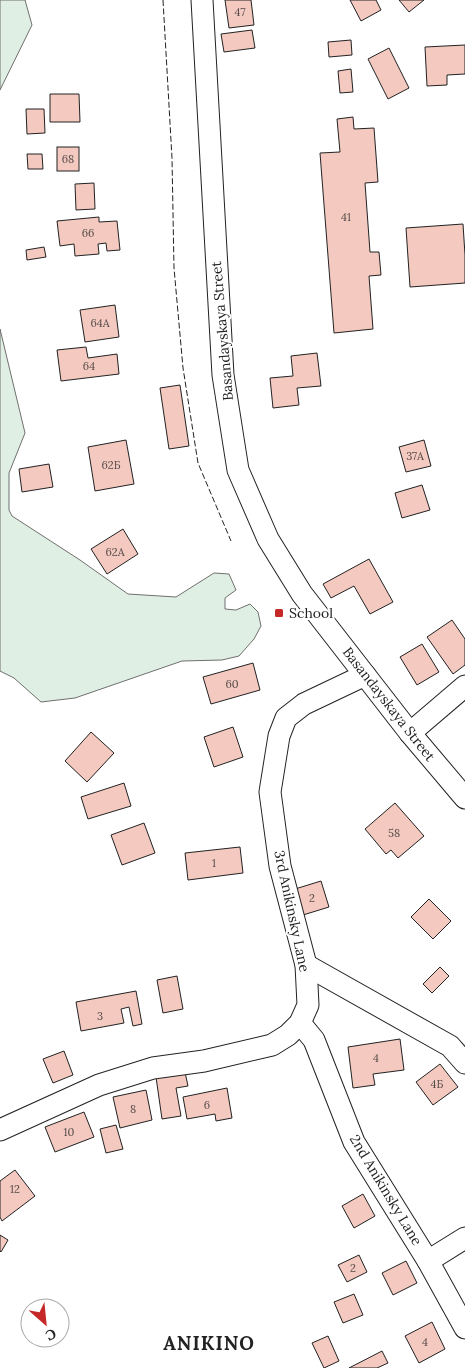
<svg xmlns="http://www.w3.org/2000/svg" width="465" height="1368" font-family="Lora,serif">
  <style>
    .green { fill: #e0efe3; stroke: #6f6f6f }
    .building { fill: #f3c9c0; stroke: #222 }
    .lines { fill: none; stroke-linecap: round; stroke-linejoin: round }
    .minor-casing { stroke: #222; stroke-width: 23 }
    .minor { stroke: #fff; stroke-width: 21 }
    .fence { stroke: #222; stroke-width: 1; stroke-dasharray: 6 2.5; stroke-linecap: butt }
    .poi-dot { fill: #c62828; stroke: #fff; stroke-width: 2 }
    .labels { text-anchor: middle; dominant-baseline: central; stroke-width: 4; stroke-linejoin: round; paint-order: stroke }
    .number-label { font-size: 11px; fill: #564c4a }
    .street-label { font-size: 14px; fill: #222; stroke: #fff }
    .poi-label { font-size: 14px; fill: #222; stroke: #fff; text-anchor: start }
    .district-label { font-size: 19px; font-weight: bold; letter-spacing: 1px; fill: #222; stroke: #fff }
  </style>
  <rect width="100%" height="100%" fill="#fff"/>
  <g class="green">
    <polygon points="0,0 25,0 32,25 0,90"/>
    <polygon points="0,329 25,433 9,473 9,510 12,516 80,560 128,594 176,597 214,573 229,574 236,590 225,598 225,609 236,610 250,604 258,612 261,626 254,639 239,656 222,660 182,661 75,698 41,702 14,678 0,671"/>
  </g>
  <g class="building">
    <polygon points="225,0 251,0 254,25 229,28"/>
    <polygon points="350,0 376,0 381,10 361,21"/>
    <polygon points="399,0 424,0 409,12"/>
    <polygon points="252,30 255,48 224,52 221,34"/>
    <polygon points="351,40 352,55 329,57 328,42"/>
    <polygon points="465,45 465,74 447,75 447,85 427,86 425,47"/>
    <polygon points="389,48 409,88 388,99 368,59"/>
    <polygon points="351,69 353,92 340,93 338,71"/>
    <polygon points="50,94 79,94 80,122 50,122"/>
    <polygon points="26,109 44,109 45,133 27,134"/>
    <polygon points="353,117 354,129 374,128 378,182 365,183 370,252 379,252 381,275 369,276 373,329 334,333 320,153 340,152 337,119"/>
    <rect x="57" y="147" width="22" height="24"/>
    <polygon points="27,154 42,154 43,169 28,169"/>
    <polygon points="94,183 95,209 76,210 75,184"/>
    <polygon points="99,217 99,222 117,221 120,250 107,251 106,243 98,244 99,254 75,256 74,244 60,246 57,221"/>
    <polygon points="463,224 465,255 465,283 410,287 406,228"/>
    <polygon points="44,247 46,257 27,260 26,250"/>
    <polygon points="115,305 119,337 85,342 80,310"/>
    <polygon points="86,347 88,358 117,354 119,374 61,381 57,350"/>
    <polygon points="317,353 321,386 297,388 299,405 273,408 270,378 293,376 291,356"/>
    <polygon points="180,385 189,446 169,449 160,388"/>
    <polygon points="126,440 134,484 95,491 88,447"/>
    <polygon points="424,440 431,466 406,472 399,447"/>
    <polygon points="49,464 53,487 22,492 19,469"/>
    <polygon points="422,485 430,510 402,518 395,493"/>
    <polygon points="123,529 138,554 107,574 91,549"/>
    <polygon points="369,559 393,602 370,614 354,586 331,598 323,584"/>
    <polygon points="452,620 465,639 465,665 453,674 427,637"/>
    <polygon points="422,644 439,672 417,685 400,657"/>
    <polygon points="253,663 260,690 211,704 203,677"/>
    <polygon points="233,727 243,757 214,767 204,737"/>
    <polygon points="91,732 114,753 87,782 65,761"/>
    <polygon points="124,783 131,806 88,819 81,797"/>
    <polygon points="395,803 424,836 398,858 391,850 386,854 365,829"/>
    <polygon points="144,823 155,853 122,865 111,835"/>
    <polygon points="240,847 243,873 188,880 185,853"/>
    <polygon points="321,881 329,907 303,915 295,889"/>
    <polygon points="429,899 451,921 433,939 411,917"/>
    <polygon points="440,967 449,976 432,993 423,984"/>
    <polygon points="177,976 183,1009 163,1013 157,980"/>
    <polygon points="136,991 142,1024 133,1026 129,1007 121,1009 124,1023 81,1031 76,1002"/>
    <polygon points="400,1039 404,1070 373,1074 375,1085 353,1088 348,1047"/>
    <polygon points="64,1051 73,1075 53,1083 43,1059"/>
    <polygon points="440,1064 458,1087 433,1105 416,1082"/>
    <polygon points="185,1072 188,1086 176,1088 181,1116 162,1119 156,1077"/>
    <polygon points="227,1088 232,1118 216,1121 215,1114 187,1119 183,1097"/>
    <polygon points="146,1090 152,1120 120,1128 113,1097"/>
    <polygon points="84,1112 94,1137 55,1152 45,1127"/>
    <polygon points="116,1125 123,1149 106,1153 100,1129"/>
    <polygon points="15,1170 35,1196 2,1221 0,1217 0,1181"/>
    <polygon points="363,1194 375,1216 354,1228 342,1206"/>
    <polygon points="0,1235 8,1240 1,1252 0,1251"/>
    <polygon points="359,1255 367,1272 347,1282 338,1265"/>
    <polygon points="406,1261 417,1283 393,1295 382,1273"/>
    <polygon points="354,1294 363,1315 343,1323 334,1302"/>
    <polygon points="432,1322 445,1349 419,1363 405,1336"/>
    <polygon points="328,1336 339,1361 324,1368 312,1343"/>
    <polygon points="382,1351 388,1363 377,1368 349,1368"/>
  </g>
  <g class="lines">
    <g class="minor-casing">
      <g id="minor">
        <polyline points="202,0 223,375 238,470 268,539 302,594 410,733 465,798"/>
        <polyline points="410,733 465,686"/>
        <polyline points="306,965 450,1046 465,1063"/>
        <polyline points="300,1023 314,1040 354,1142 428,1261 465,1328"/>
        <polyline points="0,1130 99,1085 153,1068 204,1061 272,1045 288,1035 300,1023 308,1005 306,965 280,866 270,792 279,736 286,718 304,704 365,675"/>
        <polyline points="428,1261 465,1238"/>
      </g>
    </g>
    <use href="#minor" class="minor"/>
    <polyline class="fence" points="163,0 172,158 174,268 183,368 198,463 231,541"/>
  </g>
  <rect class="poi-dot" x="274" y="608" width="10" height="10" rx="2.5"/>
  <g class="labels">
    <g class="number-label">
      <text x="240" y="12">47</text>
      <text x="68" y="159">68</text>
      <text x="346" y="217">41</text>
      <text x="88" y="233">66</text>
      <text x="100" y="323">64А</text>
      <text x="89" y="366">64</text>
      <text x="415" y="456">37А</text>
      <text x="111" y="465">62Б</text>
      <text x="115" y="552">62А</text>
      <text x="232" y="684">60</text>
      <text x="394" y="833">58</text>
      <text x="214" y="863">1</text>
      <text x="312" y="898">2</text>
      <text x="100" y="1016">3</text>
      <text x="376" y="1058">4</text>
      <text x="437" y="1084">4Б</text>
      <text x="207" y="1105">6</text>
      <text x="133" y="1109">8</text>
      <text x="69" y="1132">10</text>
      <text x="15" y="1189">12</text>
      <text x="353" y="1268">2</text>
      <text x="425" y="1342">4</text>
    </g>
    <g class="street-label">
      <text transform="translate(222 331) rotate(-95)">Basandayskaya Street</text>
      <text transform="translate(389 704) rotate(52)">Basandayskaya Street</text>
      <text transform="translate(292 911) rotate(78)">3rd Anikinsky Lane</text>
      <text transform="translate(386 1190) rotate(59)">2nd Anikinsky Lane</text>
    </g>
    <g class="poi-label">
      <text x="289" y="613">School</text>
    </g>
    <g class="district-label">
      <text x="209" y="1343">ANIKINO</text>
    </g>
  </g>
  <g transform="translate(45 1323) rotate(153)"><circle r="24" fill="#ffffff" stroke="#a7a7a7"/>
  <path d="M0-4L9 19L0 12L-9 19Z" fill="#c62828"/>
  <text y="-8" font-size="14" font-weight="bold" text-anchor="middle" fill="#222222">С</text>
  </g>
</svg>
